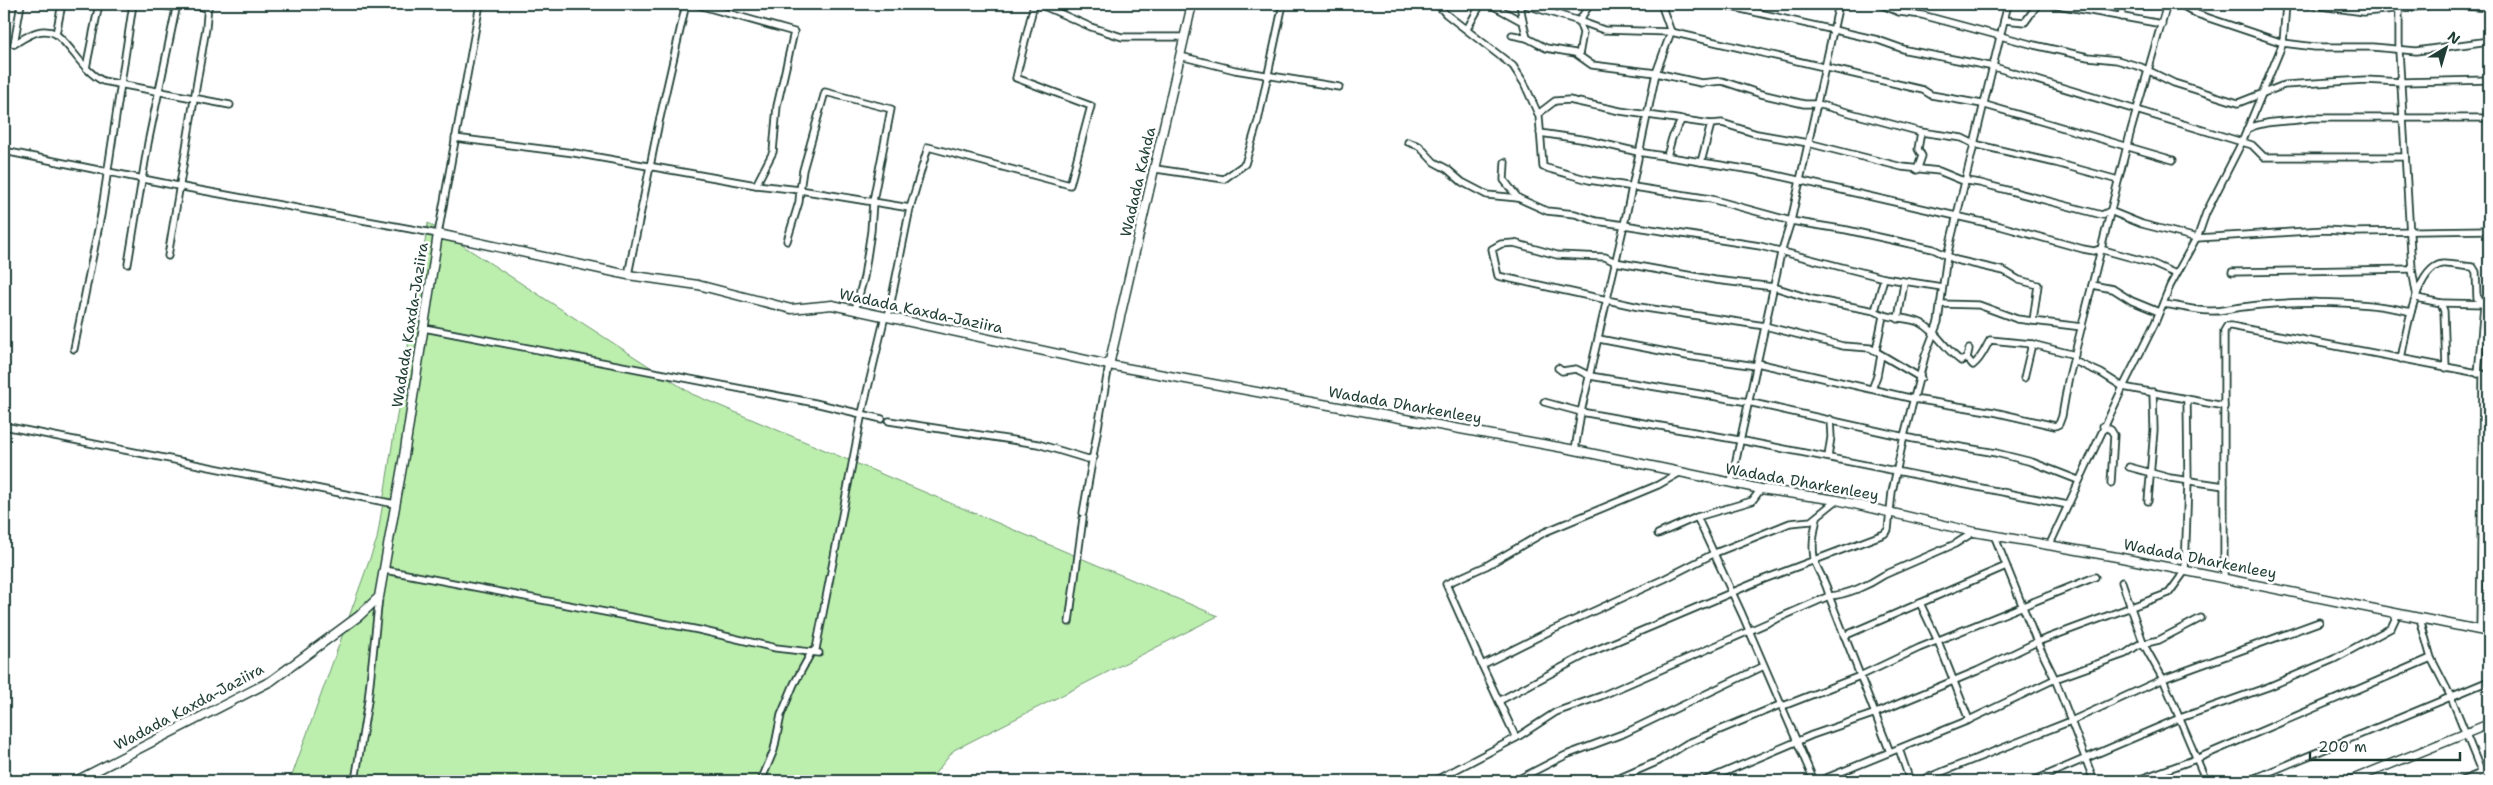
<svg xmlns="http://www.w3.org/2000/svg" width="2493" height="785" font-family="'Shantell Sans',sans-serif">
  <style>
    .green { fill: #bceeae; stroke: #6e9671 }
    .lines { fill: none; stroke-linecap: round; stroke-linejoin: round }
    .street-casing { stroke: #1f3d34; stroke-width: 9 }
    .secondary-casing { stroke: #1f3d34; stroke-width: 11 }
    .street { stroke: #fff; stroke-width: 5.5 }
    .secondary { stroke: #fff; stroke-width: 8 }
    .labels { text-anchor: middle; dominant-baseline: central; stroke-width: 5; stroke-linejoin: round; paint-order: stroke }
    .street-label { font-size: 15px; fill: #1f3d34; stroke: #fff }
  </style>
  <rect width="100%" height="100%" fill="#fff"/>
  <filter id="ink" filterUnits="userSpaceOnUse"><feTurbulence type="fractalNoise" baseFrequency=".02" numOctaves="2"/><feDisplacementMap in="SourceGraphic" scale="10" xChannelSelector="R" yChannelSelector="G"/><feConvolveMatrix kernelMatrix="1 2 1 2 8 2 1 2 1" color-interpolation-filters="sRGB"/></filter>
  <g filter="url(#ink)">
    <polygon class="green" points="428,223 692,394 1218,616 954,750 929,781 290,781 377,539"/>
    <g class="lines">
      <g class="street-casing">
        <g id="street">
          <path d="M62 4 56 34C73 48 83 71 103 81L230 105"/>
          <polyline points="154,4 173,7 179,4"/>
          <polyline points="188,4 208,8"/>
          <polyline points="695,4 794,32 777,106 773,152 756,185"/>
          <polyline points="1039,4 1091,27 1122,37 1184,37"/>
          <polyline points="1437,4 1446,14 1513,66 1524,83 1539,116 1543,167 1589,180 1711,199 1791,221 1847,230 1933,249 1956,260 2004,271 2019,280 2038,285 2033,321 2082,327"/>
          <polyline points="1490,4 1523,22 1527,38 1512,35"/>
          <polyline points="1520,4 1523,22"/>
          <polyline points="1523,4 1579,21 1583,33 1579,55"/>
          <polyline points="1590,4 1579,21 1604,30 1671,32 1893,83 1923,90 1931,95 1982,104 2173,160"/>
          <polyline points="1661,4 1671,32 1656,73 1624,225 1760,246 1884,278 1942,287"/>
          <polyline points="1719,4 1878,40 1906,50 1994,67 2252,145 2264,157 2405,157"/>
          <polyline points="1880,4 1899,12 1922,15 2034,45 2088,57 2117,60 2141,67 2174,83 2238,103 2284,85 2365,80 2402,82 2489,80"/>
          <polyline points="2052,4 2162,24"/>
          <polyline points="2180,4 2197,14 2283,43 2315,47 2373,47 2416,51 2489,41"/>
          <polyline points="2306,4 2364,12 2445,4 2489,8"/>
          <polyline points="2399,4 2399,51 2412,269 2417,298 2441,303 2444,311 2446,368"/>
          <polyline points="2121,17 2123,4"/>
          <polyline points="2004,20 2025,22 2038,4"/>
          <polyline points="1467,29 1481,4"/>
          <polyline points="1527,38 1546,48 1575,53 1592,65 1656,73 1701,83 1722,81 1761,94 1804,104 1817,104 1921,132 1962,138 1974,144 2056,163 2118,180"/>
          <path d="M14 44C28 36 41 26 56 34"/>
          <polyline points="14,44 21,4"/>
          <polyline points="1180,56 1235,70 1339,87"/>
          <polyline points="86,68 99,4"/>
          <polyline points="1538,114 1555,101 1569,100 1620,111 1711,124"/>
          <path d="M2247 129C2268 119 2288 123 2310 118H2489"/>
          <polyline points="1540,133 1587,140 1638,152 1758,171 2000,226 2083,249 2094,251 2100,249 2151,263 2176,274"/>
          <polyline points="455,138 574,153 756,185 800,190 799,202 787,241"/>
          <polyline points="1408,142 1419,146 1434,162 1447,169 1462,182 1487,195 1518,198"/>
          <polyline points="4,151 188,188 438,234 480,4"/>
          <polyline points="1667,156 1672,138 1682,119"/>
          <polyline points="1505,162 1504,180 1518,198 1547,211 1575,214 1596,221 1624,225 1581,412 1575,450"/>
          <polyline points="1701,162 1711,124 1722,123 1757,134 1808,143 1902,167 1939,171 1961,180 1980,183 2102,215 2110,211 2142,224 2197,238 2326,230 2355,232 2489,230"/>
          <polyline points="1156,169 1224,179 1245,164 1258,121 1283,4"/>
          <polyline points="1917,170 1922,156 1918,149 1921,132"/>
          <polyline points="168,256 206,28 208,4"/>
          <polyline points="128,264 148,143 177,4"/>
          <polyline points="2232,272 2412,269"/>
          <polyline points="628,275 659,122 686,4"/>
          <polyline points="2092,285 2131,130 2167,4"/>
          <polyline points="2441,303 2489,304"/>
          <polyline points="1940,304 1979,305 2017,319 2033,321"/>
          <path d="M2163 304C2182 306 2205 314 2224 310 2276 300 2359 299 2411 312"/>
          <polyline points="855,310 864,277 871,231 873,201 891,109 825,92 803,170 800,190 910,208 928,147 1070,185 1091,106 1016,78 1034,4"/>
          <polyline points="1875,311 1884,278"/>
          <polyline points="888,317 910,208"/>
          <polyline points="1898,319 1904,283"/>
          <polyline points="424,328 815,403 882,419"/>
          <polyline points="1599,339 1687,356 1756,366"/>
          <polyline points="74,349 101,215 133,4"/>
          <polyline points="1876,350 1883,316"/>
          <path d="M1967 358 1973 365C1982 358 1984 350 1990 340L2032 344 2075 355"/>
          <path d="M2401 359C2406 335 2415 269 2442 264 2446 263 2467 267 2473 267L2476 272 2477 298 2484 305"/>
          <polyline points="1757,363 1914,399 1994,412 2055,426 2059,424 2062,416 2068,381 2092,285 2113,289 2132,301 2159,312"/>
          <polyline points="1558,368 1562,371 1576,369 1590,376 1748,402 1914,439 1996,453 2032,462 2078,480"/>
          <polyline points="2478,374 2484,305 2489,293"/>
          <path d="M1921 378 1870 348 1843 346 1765 326 1639 307 1498 276 1492 249 1501 244 1514 243 1557 255 1605 257 1615 262 1715 280 1774 287 1812 299 1875 311C1889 320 1906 316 1921 323 1938 332 1945 350 1961 361L1967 358 1969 349"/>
          <polyline points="2024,378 2032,344"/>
          <polyline points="1872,389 1877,376 1881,355"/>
          <polyline points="1544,402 1581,412 1739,440 2068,505"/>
          <polyline points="2224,406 2123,387 2155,323 2170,286 2199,233 2206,213 2242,142 2283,43 2286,4"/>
          <polyline points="889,421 1038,444 1088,459 1094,457"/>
          <polyline points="4,426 395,504"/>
          <polyline points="2103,426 2111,430 2114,435 2111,483"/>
          <polyline points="1828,457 1831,437 1830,419"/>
          <polyline points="2129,467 2170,478 2224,486"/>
          <polyline points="1679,473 1658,485 1545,532 1486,566 1446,584 1482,665 1550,631 1664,579 1715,553 1790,523 1811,521 1837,500"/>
          <polyline points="1731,483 1781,253 1791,221 1839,4"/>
          <polyline points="2148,501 2154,430 2153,392"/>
          <polyline points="1083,513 1109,365"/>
          <polyline points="1697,517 1742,614 1814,781"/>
          <path d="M1817 518C1814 532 1811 548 1815 562 1819 574 1827 583 1829 596L1890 752"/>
          <polyline points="1658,534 1697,517 1752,501 1761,489"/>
          <polyline points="1994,535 2037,642 2055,679 2094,781"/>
          <polyline points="2050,544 2123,387 2101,373 2074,361"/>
          <polyline points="385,570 699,630 776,648 819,653"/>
          <polyline points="2224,579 2224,331 2227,326 2231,326 2483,374 2480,629"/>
          <polyline points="2122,582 2144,645 2163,679 2206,781"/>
          <polyline points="1920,603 1938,641 1969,720"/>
          <polyline points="2420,619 2431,658 2451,697 2485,781"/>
          <polyline points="1069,622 1083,518"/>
          <polyline points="1844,636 2006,566"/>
          <polyline points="1482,665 1516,738"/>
          <polyline points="1499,701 1589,653 1759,581 1884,534 1888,530 1892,492 1904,436 1925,356 1938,322 1947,256 2008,4"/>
          <polyline points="1783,706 1860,676 1919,648 2095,577"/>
          <polyline points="1899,749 1910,781"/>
          <polyline points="355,781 368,701 379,597"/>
          <polyline points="761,781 774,750 781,715 794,684 811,653 816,649 862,413 885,316"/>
          <path d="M1434 781 1516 738 1556 712 1601 696 1829 596C1847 595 1869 585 1884 575L1955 544 1974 532"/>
          <polyline points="1515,781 1566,755 1625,733 1764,666"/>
          <polyline points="1613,781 1659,761 1686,744 1782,704"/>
          <polyline points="1704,781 1812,735 1876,713 1977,671 2037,642 2169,593 2185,571 2188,481 2187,399"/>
          <polyline points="1819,781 1969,720 2055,679 2125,654 2138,645 2159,640 2201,618"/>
          <polyline points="1919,781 2071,721 2163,679 2319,622"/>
          <polyline points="2033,781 2180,718 2268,687 2334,659 2391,628 2398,613"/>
          <polyline points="2135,781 2196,759 2431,658"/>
          <polyline points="2248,781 2489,681"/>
          <polyline points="2461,781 2489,770"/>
        </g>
      </g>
      <g class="secondary-casing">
        <g id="secondary">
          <polyline points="1109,365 1192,4"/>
          <polyline points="76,781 271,681 359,616 379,597 404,456 438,234 628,275 698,285 791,309 832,305 1109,365 1575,450 1761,489 1837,500 1974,532 2117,557 2489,632"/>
          <polyline points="2349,781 2489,724"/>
        </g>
      </g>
      <use href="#street" class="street"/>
      <use href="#secondary" class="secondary"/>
    </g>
  </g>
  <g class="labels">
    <g class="street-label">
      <text transform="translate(1138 182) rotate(-77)">Wadada Kahda</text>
      <text transform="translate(921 311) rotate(12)">Wadada Kaxda-Jaziira</text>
      <text transform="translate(410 325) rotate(-81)">Wadada Kaxda-Jaziira</text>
      <text transform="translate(1405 405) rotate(10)">Wadada Dharkenleey</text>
      <text transform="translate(1802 482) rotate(10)">Wadada Dharkenleey</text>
      <text transform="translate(2200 559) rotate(11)">Wadada Dharkenleey</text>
      <text transform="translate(189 707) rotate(-28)">Wadada Kaxda-Jaziira</text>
    </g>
  </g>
  <rect width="2493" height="785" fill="none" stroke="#fff" stroke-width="20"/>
  <rect x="10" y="10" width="2473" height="765" fill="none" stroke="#1f3d34" stroke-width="2" filter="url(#ink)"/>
  <g transform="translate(2446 48) rotate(38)" stroke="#ffffff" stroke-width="4" paint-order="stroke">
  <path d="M0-4L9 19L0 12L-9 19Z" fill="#1f3d34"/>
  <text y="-8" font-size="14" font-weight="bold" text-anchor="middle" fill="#1f3d34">N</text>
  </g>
  <path d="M2310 752v8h150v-8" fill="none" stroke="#1f3d34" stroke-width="2.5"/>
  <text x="2318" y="752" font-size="15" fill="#1f3d34" stroke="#ffffff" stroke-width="4" paint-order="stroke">200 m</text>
</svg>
